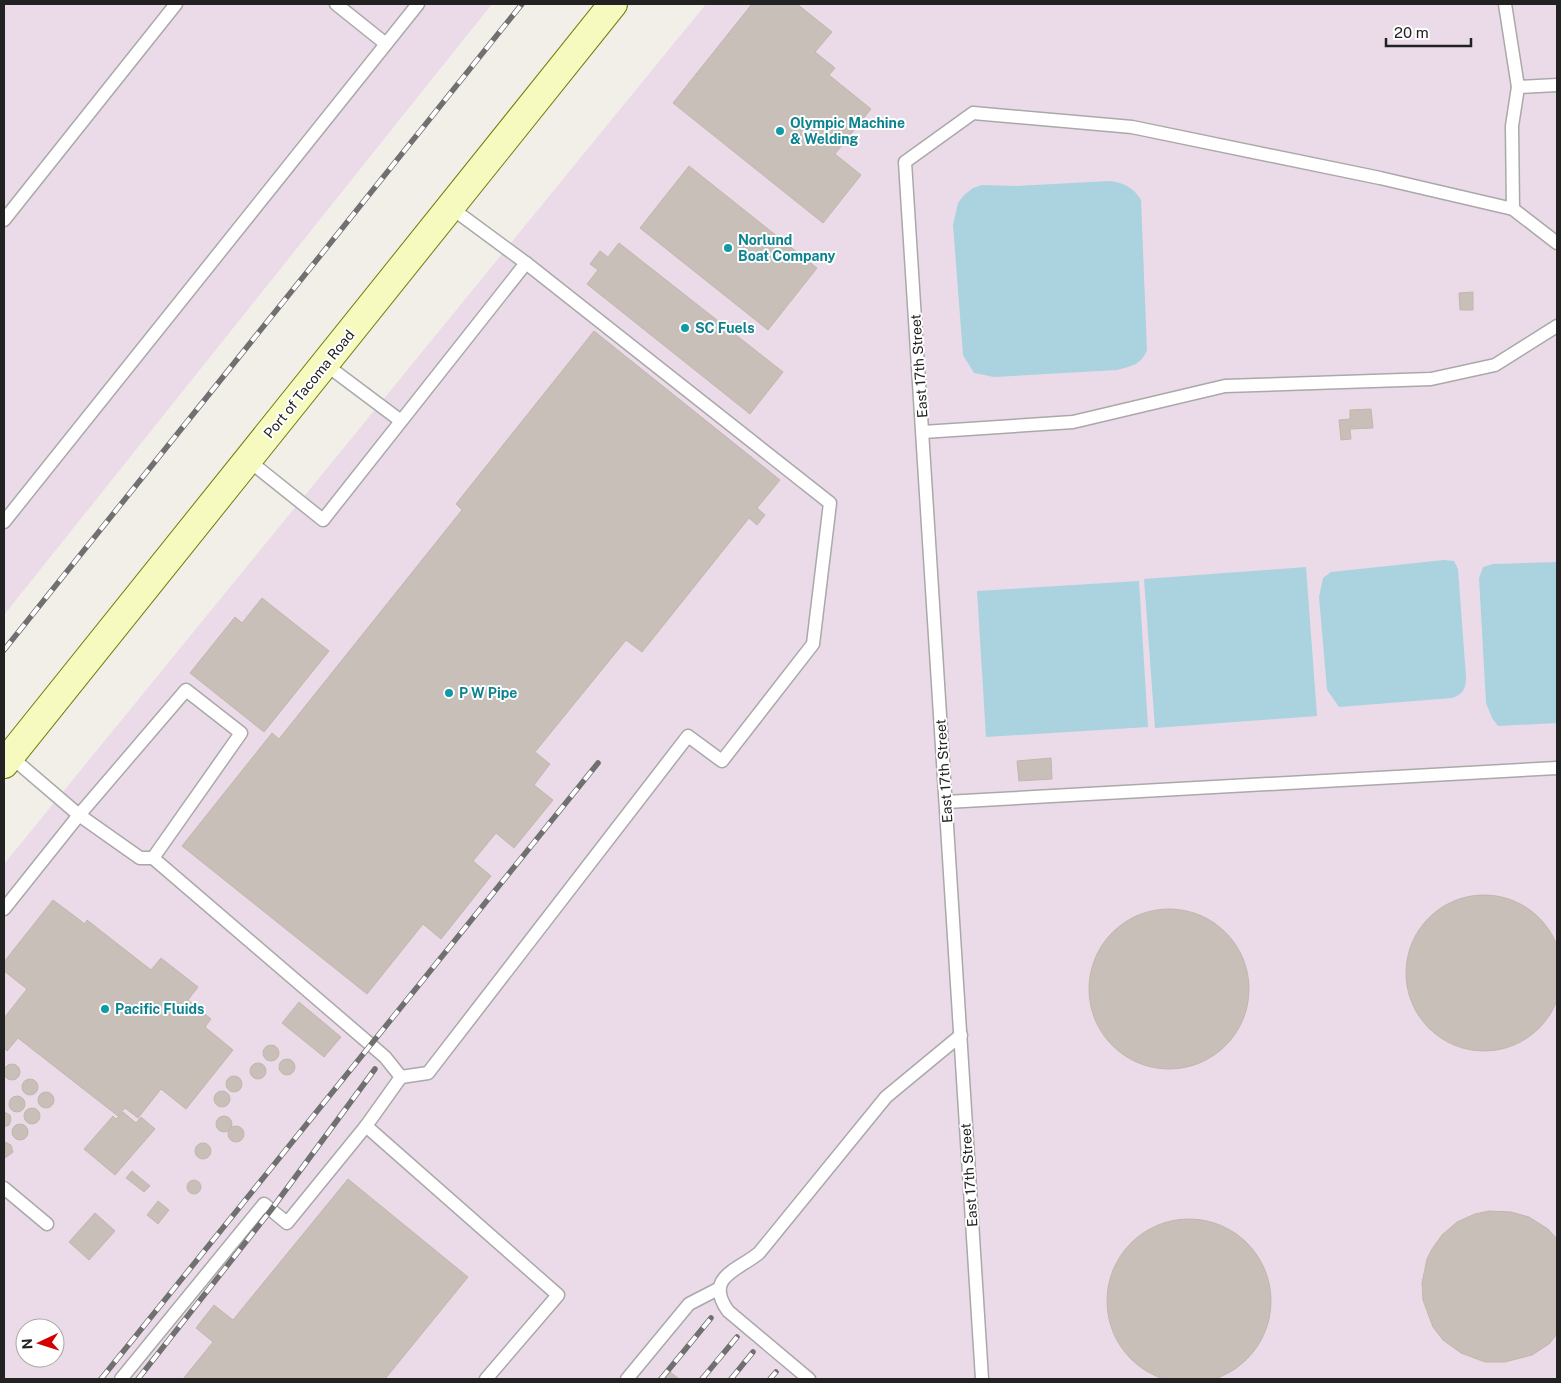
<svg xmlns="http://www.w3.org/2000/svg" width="1561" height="1383" font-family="'Public Sans',sans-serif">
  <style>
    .industrial { fill: #ebdbe8; fill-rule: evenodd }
    .water { fill: #aad3df }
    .building { fill: #c7bfb8; stroke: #c4b6ab }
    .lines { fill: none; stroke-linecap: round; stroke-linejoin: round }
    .service-casing { stroke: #a9a9a9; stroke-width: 15 }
    .secondary-casing { stroke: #707d05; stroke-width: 30 }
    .service { stroke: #fff; stroke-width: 12 }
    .secondary { stroke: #f7fabf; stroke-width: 28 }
    .rail-casing { stroke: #707070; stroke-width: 5.5 }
    .rail { stroke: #fff; stroke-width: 4; stroke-dasharray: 11; stroke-linecap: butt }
    .culture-dot { fill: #0f9aa8; stroke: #fff; stroke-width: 2 }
    .labels { text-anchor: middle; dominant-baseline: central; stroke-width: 4; stroke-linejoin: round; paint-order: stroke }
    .culture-label { font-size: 14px; font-weight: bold; fill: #0d838f; stroke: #fff; text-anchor: start }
    .street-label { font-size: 14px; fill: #222; stroke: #fff }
  </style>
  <rect width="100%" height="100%" fill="#f2efe9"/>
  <g class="industrial">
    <polygon points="4,4 492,4 4,615"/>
    <path d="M706 4H1557V1379H4V864ZM25 1328H55V1358H25Z"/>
  </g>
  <g class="water">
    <path d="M1109 181C1123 182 1134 188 1141 200L1147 350C1141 365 1132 366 1117 370L994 377 974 373 963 355 953 225 958 203 964 195 973 188 982 185 1016 186Z"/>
    <path d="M1444 560 1454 561 1458 569 1466 677C1466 689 1463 694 1452 698L1339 707 1327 690 1319 597 1323 578 1331 572Z"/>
    <polygon points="1557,562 1557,723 1498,726 1492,718 1486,703 1479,578 1483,567 1493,564"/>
    <polygon points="1306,567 1317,716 1155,728 1144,579"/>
    <polygon points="1139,581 1148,727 986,737 977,591"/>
  </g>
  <g class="building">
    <polygon points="752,4 797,4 832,32 815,52 835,68 829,75 871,109 835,154 861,175 823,223 673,103"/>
    <polygon points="689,166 817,268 768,330 640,228"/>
    <polygon points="619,243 783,372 750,414 587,284 598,270 590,264 600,251 608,257"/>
    <polygon points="1473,292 1473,310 1460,310 1459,293"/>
    <polygon points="594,331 780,480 757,508 765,515 757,525 749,518 642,652 626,640 535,752 550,764 534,785 553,800 514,848 496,833 473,861 491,876 441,939 423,924 367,994 182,846 272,733 279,739 462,510 456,504"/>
    <polygon points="1371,409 1373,428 1350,429 1351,439 1341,440 1339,420 1350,419 1350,410"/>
    <polygon points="262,598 329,651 264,732 190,673 235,617 242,623"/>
    <polygon points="1051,758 1052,779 1019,781 1017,761"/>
    <circle cx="1484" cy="973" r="78"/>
    <polygon points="53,900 85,924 87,920 151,970 161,958 198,987 188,1000 211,1019 205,1027 233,1050 186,1109 161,1089 138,1118 125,1108 118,1116 18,1038 7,1051 4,1048 4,1018 27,989 4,971 4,962"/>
    <circle cx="1169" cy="989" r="80"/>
    <polygon points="299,1002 341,1037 324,1057 282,1023"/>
    <circle cx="271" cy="1053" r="8"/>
    <circle cx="287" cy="1067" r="8"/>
    <circle cx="258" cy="1071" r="8"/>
    <circle cx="12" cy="1072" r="8"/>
    <circle cx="234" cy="1084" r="8"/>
    <circle cx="30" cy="1087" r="8"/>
    <circle cx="222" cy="1099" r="8"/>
    <circle cx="46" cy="1100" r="8"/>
    <circle cx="17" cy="1104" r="8"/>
    <circle cx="32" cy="1116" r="8"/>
    <polygon points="4,1112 10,1115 11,1120 9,1125 4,1127"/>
    <polygon points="123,1112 136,1123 141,1117 155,1129 115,1175 84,1149 113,1116 116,1119"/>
    <circle cx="224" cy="1124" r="8"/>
    <circle cx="20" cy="1132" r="8"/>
    <circle cx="236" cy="1134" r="8"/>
    <polygon points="5,1142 11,1145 13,1152 5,1158"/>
    <circle cx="203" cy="1151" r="8"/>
    <polygon points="132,1171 150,1186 144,1192 126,1178"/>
    <polygon points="348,1179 468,1277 385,1379 183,1379 213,1342 196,1328 214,1305 233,1320"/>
    <circle cx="194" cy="1187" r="7"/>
    <polygon points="158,1201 169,1210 158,1224 147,1215"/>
    <polygon points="1489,1211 1511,1212 1529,1217 1548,1229 1557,1239 1557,1334 1549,1344 1532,1355 1505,1362 1485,1362 1461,1353 1443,1340 1433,1327 1423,1300 1422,1283 1427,1259 1432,1249 1442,1235 1457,1222 1475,1214"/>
    <polygon points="95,1213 115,1231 89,1260 69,1242"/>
    <circle cx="1189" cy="1301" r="82"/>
    <polygon points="669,1371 679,1379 662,1379"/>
  </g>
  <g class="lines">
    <g class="service-casing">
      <g id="service">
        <polyline points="336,4 386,44"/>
        <polyline points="1505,4 1518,87 1557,85"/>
        <polyline points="1513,209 1557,243"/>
        <polyline points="4,220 176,4"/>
        <polyline points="325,364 401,421"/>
        <polyline points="923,432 1073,422 1225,386 1431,379 1495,365 1557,326"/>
        <polyline points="248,460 323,520 526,263 450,207"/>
        <polyline points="4,522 418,4"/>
        <polyline points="946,802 1557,768"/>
        <polyline points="153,858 385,1057 401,1077 366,1126 558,1295 486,1379"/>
        <polyline points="4,909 79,815 186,690 241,733 153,858 140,858 79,815 10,756"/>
        <polyline points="401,1077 428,1073 688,736 722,761 813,644 830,503 526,263"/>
        <polyline points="4,1188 47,1224"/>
        <polyline points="121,1379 264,1204 287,1223 366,1126"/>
        <polyline points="627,1379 689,1304 718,1289"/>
        <path d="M809 1379 728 1311C704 1277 737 1271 759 1253L886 1097 961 1035"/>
        <polyline points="982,1379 905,162 973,113 1132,127 1380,178 1513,209 1512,126 1518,87"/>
      </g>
    </g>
    <g class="secondary-casing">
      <polyline id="secondary" points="4,764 613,4"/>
    </g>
    <use href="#service" class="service"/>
    <use href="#secondary" class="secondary"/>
    <g class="rail-casing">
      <g id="rail">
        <polyline points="4,650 522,4"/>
        <polyline points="101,1379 598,763"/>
        <polyline points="138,1379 271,1210 375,1069"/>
        <polyline points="661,1379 711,1318"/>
        <polyline points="702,1379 737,1337"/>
        <polyline points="731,1379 753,1352"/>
        <polyline points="770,1379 776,1372"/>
      </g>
    </g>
    <use href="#rail" class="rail"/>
  </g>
  <g class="culture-dot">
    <circle cx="780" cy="131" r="5"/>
    <circle cx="728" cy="248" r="5"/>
    <circle cx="685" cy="328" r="5"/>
    <circle cx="449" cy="693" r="5"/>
    <circle cx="105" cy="1009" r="5"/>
  </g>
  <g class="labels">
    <g class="culture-label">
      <text x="790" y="123">Olympic Machine<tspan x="790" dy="16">&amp; Welding</tspan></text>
      <text x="738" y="240">Norlund<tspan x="738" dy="16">Boat Company</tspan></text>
      <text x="695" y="328">SC Fuels</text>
      <text x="459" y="693">P W Pipe</text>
      <text x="115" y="1009">Pacific Fluids</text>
    </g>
    <g class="street-label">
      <text transform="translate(919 366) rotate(-94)">East 17th Street</text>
      <text transform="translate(309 384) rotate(-51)">Port of Tacoma Road</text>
      <text transform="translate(944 771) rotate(-94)">East 17th Street</text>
      <text transform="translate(969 1175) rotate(-94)">East 17th Street</text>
    </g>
  </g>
  <rect width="1561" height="1383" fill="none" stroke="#222222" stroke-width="10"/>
  <g transform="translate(40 1343) rotate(266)"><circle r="24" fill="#ffffff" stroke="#a7a7a7"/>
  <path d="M0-4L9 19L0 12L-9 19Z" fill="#d40000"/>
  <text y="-8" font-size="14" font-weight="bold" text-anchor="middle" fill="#222222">N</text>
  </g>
  <path d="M1386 38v8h85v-8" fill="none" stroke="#222222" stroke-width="2.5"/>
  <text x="1394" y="38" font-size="15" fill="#222222" stroke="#ffffff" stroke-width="4" paint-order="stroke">20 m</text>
</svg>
